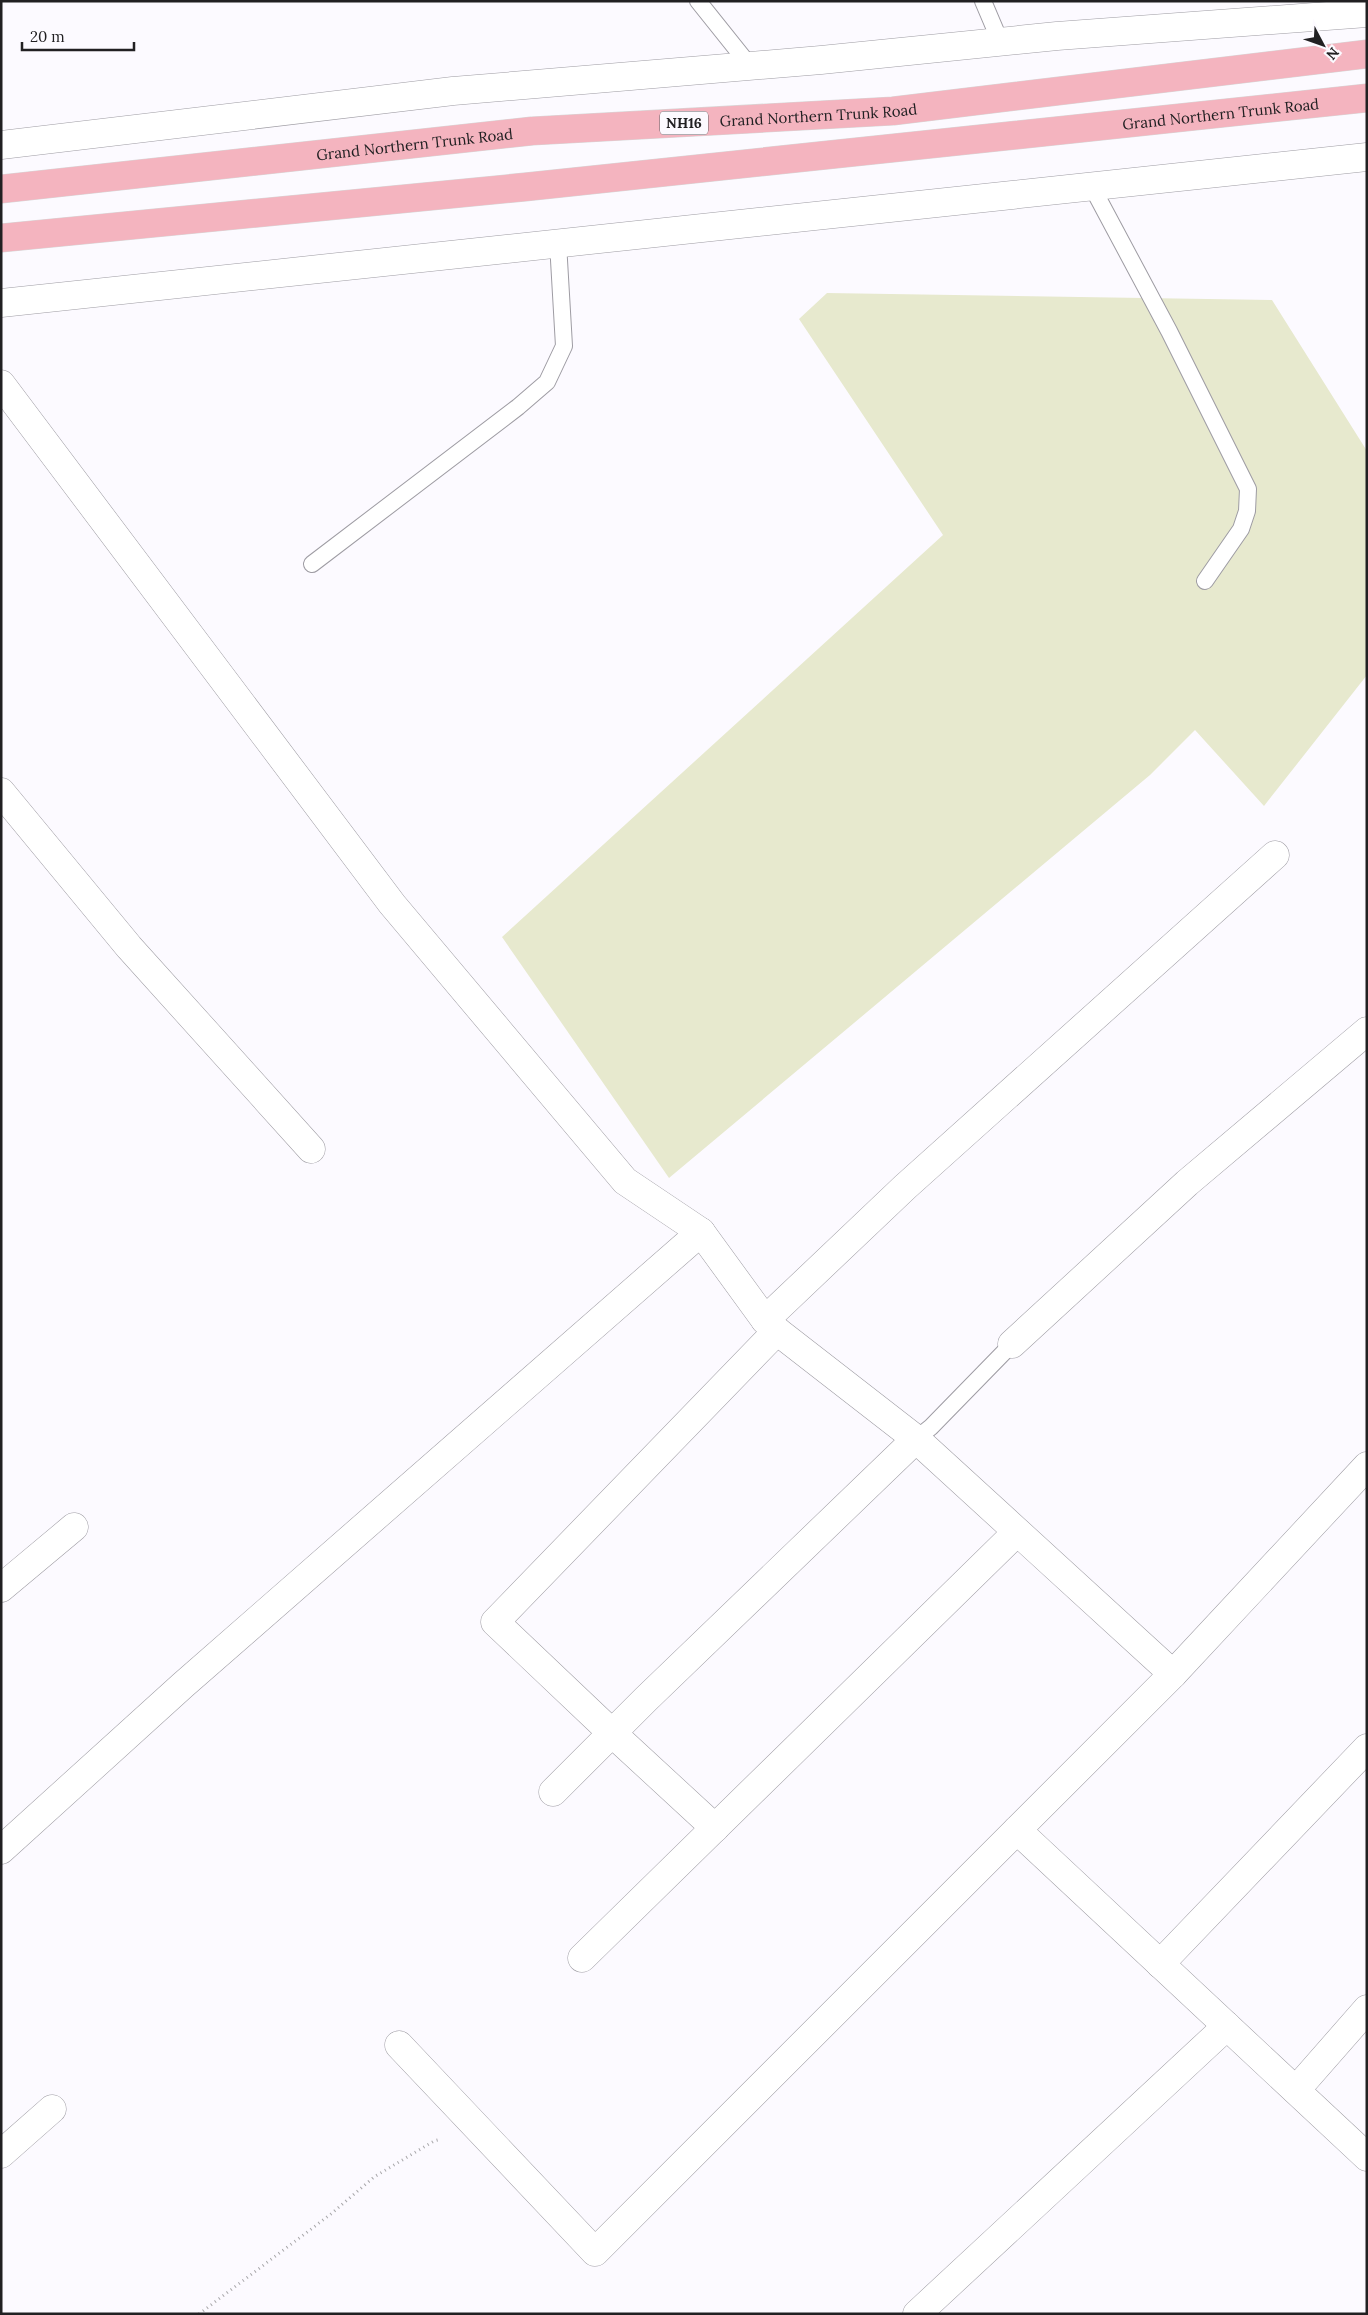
<svg xmlns="http://www.w3.org/2000/svg" width="1368" height="2315" font-family="Lora,serif">
  <style>
    .green { fill: #e7e9ce }
    .lines { fill: none; stroke-linecap: round; stroke-linejoin: round }
    .service-casing { stroke: #9e9ca3; stroke-width: 18 }
    .minor-casing { stroke: #9e9ca3; stroke-width: 29 }
    .tertiary-casing { stroke: #9e9ca3; stroke-width: 29 }
    .trunk-casing { stroke: #d7d7d7; stroke-width: 29 }
    .path { stroke: #a8a7aa; stroke-width: 3; stroke-dasharray: 1 4; stroke-linecap: butt }
    .service { stroke: #fff; stroke-width: 16 }
    .minor { stroke: #fff; stroke-width: 28 }
    .tertiary { stroke: #fff; stroke-width: 28 }
    .trunk { stroke: #f4b4bf; stroke-width: 28 }
    .labels { text-anchor: middle; dominant-baseline: central; stroke-width: 5; stroke-linejoin: round; paint-order: stroke }
    .shield { fill: #fcfaff; stroke: #636164; stroke-width: 1 }
    .shield-label { font-size: 14px; font-weight: bold; fill: #212022 }
    .street-label { font-size: 15px; fill: #212022; stroke: #fcfaff }
  </style>
  <rect width="100%" height="100%" fill="#fcfaff"/>
  <polygon class="green" points="827,293 1272,300 1367,451 1367,675 1264,806 1195,730 1150,775 669,1178 502,937 943,535 799,319"/>
  <g class="lines">
    <g class="service-casing">
      <g id="service">
        <polyline points="698,1 750,66"/>
        <polyline points="983,1 1000,41"/>
        <polyline points="1091,185 1169,331 1248,489 1247,511 1241,529 1205,581"/>
        <polyline points="312,564 518,407 547,382 564,346 558,243"/>
        <polyline points="916,1439 931,1427 1012,1344"/>
      </g>
    </g>
    <g class="minor-casing">
      <g id="minor">
        <polyline points="1,384 392,904 625,1181 701,1232 765,1320 777,1331 916,1439 1173,1674"/>
        <polyline points="1,792 129,947 311,1149"/>
        <polyline points="765,1320 905,1187 1275,855"/>
        <polyline points="1012,1344 1187,1183 1367,1031"/>
        <polyline points="1,1588 74,1527"/>
        <polyline points="553,1792 646,1699 916,1439"/>
        <polyline points="715,1828 612,1733 495,1622 777,1331"/>
        <polyline points="1017,1830 1367,2157"/>
        <polyline points="1,1850 183,1685 701,1232"/>
        <polyline points="582,1958 1017,1532"/>
        <polyline points="1160,1964 1367,1748"/>
        <polyline points="399,2045 595,2252 1173,1674 1367,1466"/>
        <polyline points="1296,2090 1367,2009"/>
        <polyline points="1,2154 52,2109"/>
        <polyline points="917,2314 1227,2026"/>
      </g>
    </g>
    <g class="tertiary-casing">
      <g id="tertiary">
        <polyline points="1,145 453,91 821,60 1057,36 1367,13"/>
        <polyline points="1,303 1367,157"/>
      </g>
    </g>
    <g class="trunk-casing">
      <g id="trunk">
        <path id="s1" d="M1 189 532 131 893 111 1367 54"/>
        <path id="s2" d="M1 238 525 187 1367 98"/>
      </g>
    </g>
    <polyline class="path" points="199,2314 331,2214 374,2177 434,2141 441,2139"/>
    <use href="#service" class="service"/>
    <use href="#minor" class="minor"/>
    <use href="#tertiary" class="tertiary"/>
    <use href="#trunk" class="trunk"/>
  </g>
  <g class="labels">
    <rect class="shield" x="660" y="111.5" width="48" height="23" rx="4"/>
    <g class="shield-label">
      <text x="684" y="123">NH16</text>
    </g>
    <g class="street-label">
      <text stroke="none"><textPath href="#s2" startOffset="1226">Grand Northern Trunk Road</textPath></text>
      <text stroke="none"><textPath href="#s1" startOffset="821">Grand Northern Trunk Road</textPath></text>
      <text stroke="none"><textPath href="#s1" startOffset="416">Grand Northern Trunk Road</textPath></text>
    </g>
  </g>
  <rect width="1368" height="2315" fill="none" stroke="#212022" stroke-width="5"/>
  <g transform="translate(1323 45) rotate(131)" stroke="#fcfaff" stroke-width="4" paint-order="stroke">
  <path d="M0-4L9 19L0 12L-9 19Z" fill="#212022"/>
  <text y="-8" font-size="14" font-weight="bold" text-anchor="middle" fill="#212022">N</text>
  </g>
  <path d="M22 42v8h112v-8" fill="none" stroke="#212022" stroke-width="2.5"/>
  <text x="30" y="42" font-size="15" fill="#212022" stroke="#fcfaff" stroke-width="4" paint-order="stroke">20 m</text>
</svg>
